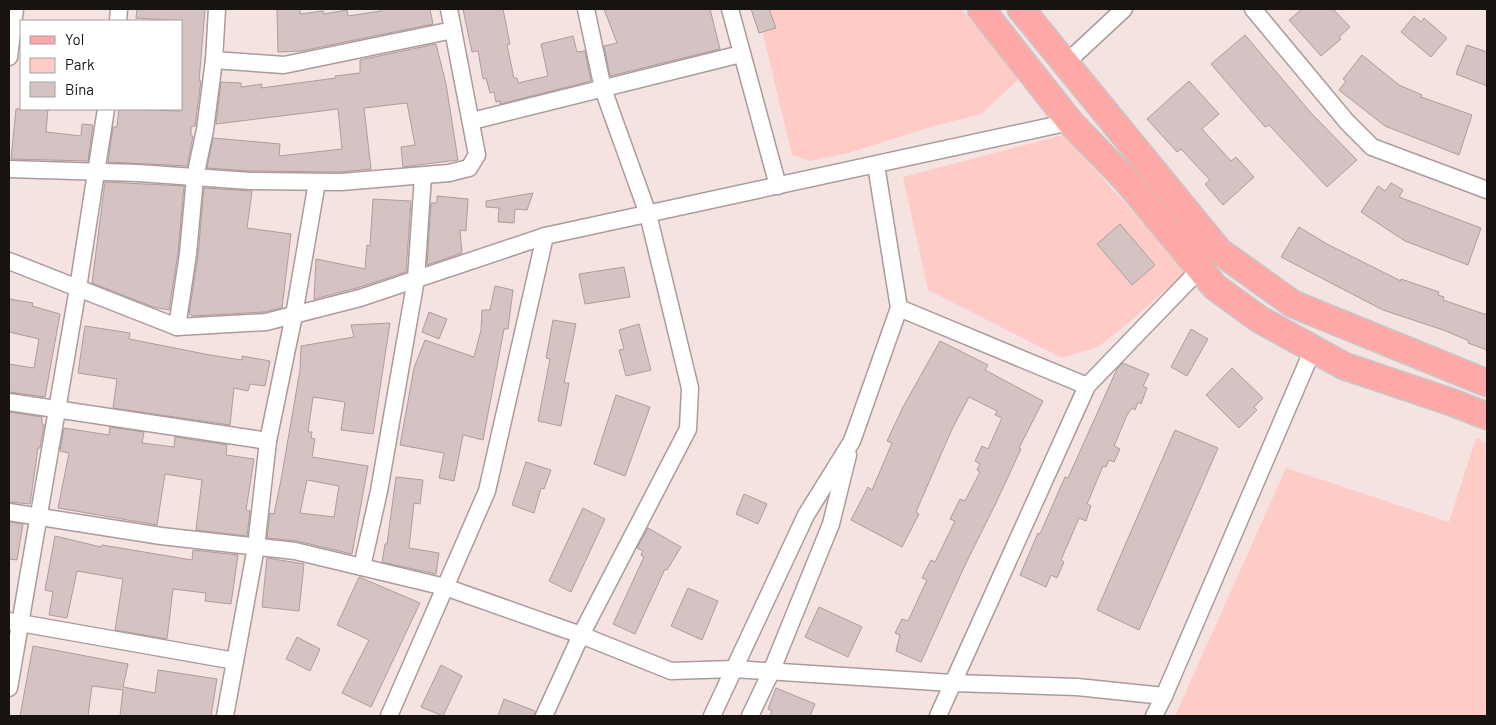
<svg xmlns="http://www.w3.org/2000/svg" width="1496" height="725" font-family="Barlow,sans-serif">
  <style>
    .green { fill: #ffcbc7 }
    .building { fill: #d4c3c2; stroke: #ac9c9b; fill-rule: evenodd }
    .lines { fill: none; stroke-linecap: round; stroke-linejoin: round }
    .minor-casing { stroke: #ab9b9a; stroke-width: 19 }
    .primary-casing { stroke: #c8c6c6; stroke-width: 29 }
    .minor { stroke: #fff; stroke-width: 16 }
    .primary { stroke: #fea9a7; stroke-width: 26 }
  </style>
  <rect width="100%" height="100%" fill="#f5e3e2"/>
  <g class="green">
    <polygon points="757,9 962,9 1019,79 981,114 934,126 845,154 809,161 792,155"/>
    <polygon points="1063,135 1187,271 1126,325 1098,347 1062,358 928,290 903,177"/>
    <polygon points="1476,438 1487,442 1487,716 1175,716 1286,468 1449,522"/>
  </g>
  <g class="building">
    <polygon points="137,9 205,9 199,81 201,81 195,126 191,127 191,136 193,136 187,166 108,162 113,127 117,127 119,109 181,111 181,21 136,18"/>
    <polygon points="277,9 300,9 300,14 323,11 324,14 347,10 348,16 381,11 381,9 430,9 433,24 301,51 278,52"/>
    <polygon points="463,9 503,9 510,44 507,45 514,78 517,78 518,83 548,76 541,44 573,36 577,52 585,51 591,81 500,104 500,101 496,102 494,92 490,93 486,78 483,79 478,51 472,52"/>
    <polygon points="604,9 710,9 720,49 610,76 604,46 617,43"/>
    <polygon points="751,9 769,9 776,28 759,33"/>
    <polygon points="1302,9 1333,9 1350,27 1339,37 1341,39 1321,56 1289,20"/>
    <polygon points="1414,16 1421,22 1424,18 1447,38 1431,57 1401,32"/>
    <polygon points="1245,35 1311,113 1357,160 1327,187 1269,125 1265,127 1211,64"/>
    <polygon points="436,44 446,84 458,160 403,167 401,147 415,145 407,103 364,108 371,169 341,172 250,171 207,168 213,138 280,144 279,156 342,149 338,109 216,124 221,82 241,83 241,87 262,84 261,88 336,78 335,76 360,73 360,60"/>
    <polygon points="1467,45 1487,52 1487,86 1456,74"/>
    <polygon points="1362,55 1399,85 1422,95 1421,97 1472,115 1459,155 1385,126 1339,90 1346,81 1343,79"/>
    <polygon points="1189,81 1219,114 1202,129 1231,161 1236,157 1254,177 1223,205 1205,184 1210,180 1181,149 1177,152 1147,119"/>
    <polygon points="16,109 48,109 46,132 81,136 82,124 93,125 88,161 11,159"/>
    <polygon points="105,182 184,186 178,253 169,310 153,307 92,283"/>
    <polygon points="1391,183 1403,190 1399,197 1481,228 1468,265 1405,241 1361,212 1378,186 1385,191"/>
    <polygon points="204,188 252,191 247,228 291,234 282,308 264,312 193,316 189,314 198,255"/>
    <polygon points="533,193 527,210 515,209 514,223 498,222 499,208 486,207 486,201"/>
    <polygon points="437,196 468,199 466,231 460,230 462,253 427,265 431,203 437,203"/>
    <polygon points="373,199 411,201 406,272 357,288 314,299 316,259 365,269 367,245 370,246"/>
    <polygon points="1120,224 1155,265 1132,285 1097,244"/>
    <polygon points="1299,227 1327,244 1401,281 1401,279 1439,292 1438,295 1444,297 1443,300 1487,315 1487,350 1468,343 1469,341 1446,331 1383,310 1281,257"/>
    <polygon points="624,267 630,297 585,304 579,274"/>
    <polygon points="495,286 513,290 508,329 504,329 483,440 463,435 454,481 439,478 444,453 400,445 414,368 425,340 474,357 481,330 482,310 490,310"/>
    <polygon points="9,299 33,303 32,306 60,314 45,397 9,392 9,364 34,368 39,339 9,332"/>
    <polygon points="429,312 447,319 439,339 422,332"/>
    <polygon points="553,320 576,324 564,383 569,383 561,426 538,421 550,359 546,358"/>
    <path d="M390 323 373 434 341 430 345 402 313 397 308 432H312L311 438 315 439 312 457 368 466 352 554 297 541 267 538 270 513 274 514 281 480 300 370 301 346 354 337 351 325ZM307 480 339 486 334 517 300 513Z"/>
    <polygon points="639,324 651,370 626,376 619,350 624,349 619,330"/>
    <polygon points="85,326 130,333 129,339 210,355 242,360 242,356 270,361 265,386 250,384 248,391 234,388 230,425 113,408 117,379 78,373"/>
    <polygon points="1191,329 1208,339 1187,376 1171,367"/>
    <polygon points="940,341 988,365 985,370 1043,401 1019,448 1021,449 994,507 966,563 921,662 896,651 900,635 895,633 902,619 908,621 927,580 922,578 931,560 935,562 955,521 950,519 960,499 965,501 980,472 977,470 980,464 975,461 982,446 988,449 1002,418 995,415 997,411 969,397 952,429 916,512 919,514 902,547 851,520 868,487 872,490 892,443 887,441 903,407"/>
    <polygon points="1123,363 1149,374 1143,386 1147,388 1141,404 1138,402 1135,410 1132,408 1127,415 1114,446 1120,449 1114,462 1109,460 1106,467 1103,466 1087,504 1091,506 1086,521 1079,518 1061,560 1064,562 1057,578 1051,575 1046,587 1020,575 1038,533 1040,534 1065,477 1068,478 1117,369"/>
    <polygon points="1232,368 1263,398 1254,407 1257,410 1239,428 1206,395"/>
    <polygon points="616,395 650,407 625,476 594,464"/>
    <polygon points="9,412 42,417 42,424 44,425 40,448 38,448 30,504 9,502"/>
    <polygon points="110,427 144,432 142,443 174,447 175,437 227,445 226,455 254,459 246,510 250,511 247,536 196,530 202,480 165,474 157,525 58,508 69,453 60,451 64,428 109,435"/>
    <polygon points="1175,430 1218,448 1139,630 1097,610"/>
    <polygon points="526,462 551,470 544,489 541,488 534,513 512,505"/>
    <polygon points="396,477 423,480 420,504 414,503 409,548 439,553 436,574 382,562 385,544 387,544"/>
    <polygon points="744,494 767,504 758,524 736,514"/>
    <polygon points="583,508 605,519 571,592 549,581"/>
    <polygon points="9,522 23,524 17,560 9,559"/>
    <polygon points="648,528 681,547 667,570 665,569 635,634 613,624 644,557 641,555 643,551 637,548"/>
    <polygon points="55,536 101,547 102,545 192,560 193,550 238,555 231,604 205,601 206,593 173,589 167,639 115,630 123,579 77,571 67,618 49,615 53,592 45,590"/>
    <polygon points="267,558 304,564 299,611 262,607"/>
    <polygon points="359,577 420,603 371,707 342,693 369,640 337,625"/>
    <polygon points="688,588 718,601 702,640 671,626"/>
    <polygon points="819,607 862,627 848,657 805,637"/>
    <polygon points="297,637 320,649 310,671 286,659"/>
    <polygon points="33,646 128,664 123,687 155,693 158,670 217,679 211,716 120,716 123,690 92,686 88,716 20,716"/>
    <polygon points="441,665 462,676 443,716 421,707"/>
    <polygon points="776,688 815,704 810,716 770,716 772,711 768,709"/>
    <polygon points="504,699 535,711 534,716 498,716"/>
  </g>
  <g class="lines">
    <g class="minor-casing">
      <g id="minor">
        <polyline points="730,9 778,186"/>
        <polyline points="1253,9 1347,122 1372,147 1487,190"/>
        <polyline points="118,21 119,9"/>
        <polyline points="9,57 15,9"/>
        <polyline points="214,60 284,65 453,30"/>
        <polyline points="1066,63 1124,9"/>
        <polyline points="472,121 741,54"/>
        <polyline points="9,169 138,173 250,181 341,182 449,173 469,168 477,155 449,9"/>
        <polyline points="9,261 177,327 266,322 360,298 545,236 1070,122"/>
        <polyline points="899,308 1087,386"/>
        <polyline points="177,327 188,254 195,177 205,130 214,60 217,9"/>
        <polyline points="9,402 268,441"/>
        <polyline points="9,512 161,536 295,551 445,587 581,635 671,671 734,669 952,683 1077,687 1164,696 1313,349"/>
        <polyline points="362,567 379,491 416,279 423,176"/>
        <polyline points="9,621 235,661"/>
        <polyline points="9,688 78,288 106,109"/>
        <polyline points="225,716 256,547 268,441 294,315 317,182"/>
        <polyline points="389,716 487,491 545,236"/>
        <polyline points="544,716 581,635 688,429 690,388 648,214 603,89 586,9"/>
        <polyline points="712,716 806,515 852,441 899,308 876,165"/>
        <polyline points="750,716 771,672 831,524 848,455"/>
        <polyline points="938,716 1087,386 1200,269"/>
        <polyline points="1154,716 1164,696"/>
      </g>
    </g>
    <g class="primary-casing">
      <g id="primary">
        <polyline points="981,9 1070,122 1127,181 1215,287 1259,319 1344,366 1451,402 1487,416"/>
        <polyline points="1021,9 1219,251 1293,304 1487,383"/>
      </g>
    </g>
    <use href="#minor" class="minor"/>
    <use href="#primary" class="primary"/>
  </g>
  <rect width="1496" height="725" fill="none" stroke="#181211" stroke-width="20"/>
  <rect x="20" y="20" width="162" height="90" fill="#ffffff" stroke="#a3a0a0"/>
  <rect x="30" y="36" width="25" height="8" fill="#fea9a7" stroke="#a3a0a0"/>
  <text x="65" y="45" font-size="15" fill="#181211">Yol</text>
  <rect x="30" y="58" width="25" height="15" fill="#ffcbc7" stroke="#a3a0a0"/>
  <text x="65" y="70" font-size="15" fill="#181211">Park</text>
  <rect x="30" y="82" width="25" height="15" fill="#d4c3c2" stroke="#a3a0a0"/>
  <text x="65" y="95" font-size="15" fill="#181211">Bina</text>
</svg>
